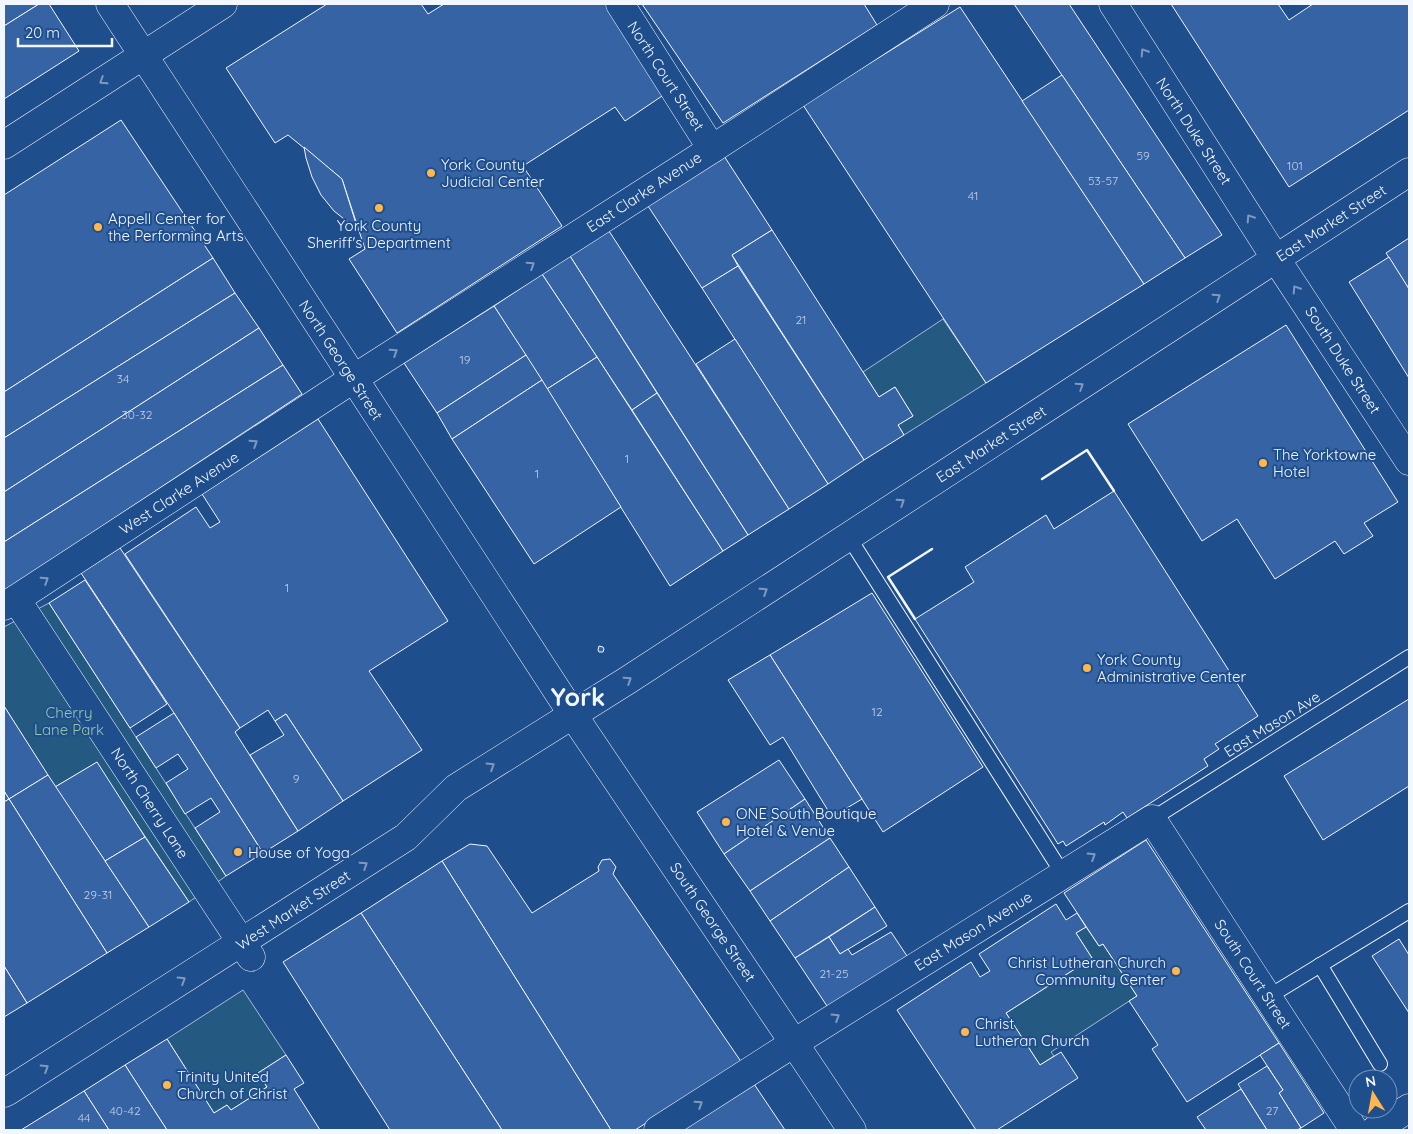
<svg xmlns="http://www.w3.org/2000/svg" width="1413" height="1134" font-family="Quicksand,sans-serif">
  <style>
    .green { fill: #245a82; stroke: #a8bbd7 }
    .building { fill: #3563a3; stroke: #f2f6ff }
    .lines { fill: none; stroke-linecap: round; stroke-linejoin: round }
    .lane-casing { stroke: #f2f6ff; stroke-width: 16 }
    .street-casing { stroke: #f2f6ff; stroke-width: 29 }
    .secondary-casing { stroke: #f2f6ff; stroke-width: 29 }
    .primary-casing { stroke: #f2f6ff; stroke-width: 29 }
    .lane { stroke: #1f4e8c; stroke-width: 14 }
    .street { stroke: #1f4e8c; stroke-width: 28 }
    .secondary { stroke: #1f4e8c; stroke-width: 28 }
    .primary { stroke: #1f4e8c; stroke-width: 28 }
    .wall { stroke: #f2f6ff; stroke-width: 2.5 }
    .oneway { stroke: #7e9ac0 }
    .poi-dot { fill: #ffb74d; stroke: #1f4e8c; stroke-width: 2 }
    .labels { text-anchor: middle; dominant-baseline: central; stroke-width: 4; stroke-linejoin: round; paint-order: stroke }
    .number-label { font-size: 12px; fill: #c3d1e8 }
    .street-label { font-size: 15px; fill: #f2f6ff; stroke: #1f4e8c }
    .poi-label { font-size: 15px; fill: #f2f6ff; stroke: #1f4e8c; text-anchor: start }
    .park-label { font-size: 15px; fill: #97c8a6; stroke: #1f4e8c }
    .town-label { font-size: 25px; font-weight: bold; fill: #f2f6ff; stroke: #1f4e8c }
  </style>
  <rect width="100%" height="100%" fill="#1f4e8c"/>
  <g class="green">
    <polygon points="943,319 986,383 904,435 898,425 913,416 895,387 879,397 863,372"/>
    <polygon points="49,603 226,876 189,902 96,763 55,787 4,706 4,627"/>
    <polygon points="1086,927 1099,946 1103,944 1137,996 1051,1052 1054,1056 1040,1065 1006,1013 1092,958 1076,933"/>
    <polygon points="243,990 286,1055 258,1073 267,1087 231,1110 227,1105 214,1113 167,1039"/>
  </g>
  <g class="building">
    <polygon points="4,4 39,4 4,26"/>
    <polygon points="39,4 49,4 79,51 4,99 4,26"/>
    <polygon points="327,4 421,4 428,14 444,4 606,4 665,94 625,121 615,107 523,166 562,226 397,333 349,259 365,249 342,179 288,135 275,143 226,68"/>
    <polygon points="642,4 864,4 877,25 723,123"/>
    <polygon points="1014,4 1069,4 1222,235 1185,258"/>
    <polygon points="1171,4 1278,4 1289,20 1313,4 1409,4 1409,110 1289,187"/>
    <polygon points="960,7 1144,284 986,383 803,105"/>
    <polygon points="1062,75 1185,258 1144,284 1022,101"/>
    <polygon points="121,120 213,258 4,392 4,195"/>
    <polygon points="304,147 342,179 358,230 334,211 321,195 312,177 306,158"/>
    <polygon points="724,156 772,230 732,255 738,266 702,288 648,206"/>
    <polygon points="772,230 879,397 895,387 913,416 898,425 904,435 864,460 732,255"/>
    <polygon points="609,231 789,509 748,535 570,256"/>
    <polygon points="1409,238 1409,289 1386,253"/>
    <polygon points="570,256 657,393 632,410 542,274"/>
    <polygon points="1389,257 1409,289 1409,378 1349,282"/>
    <polygon points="213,258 235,293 4,438 4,392"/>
    <polygon points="738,266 864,460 828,484 702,288"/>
    <polygon points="542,274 597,357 547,389 494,306"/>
    <polygon points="235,293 259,328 4,492 4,438"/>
    <polygon points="494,306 526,355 437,413 404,363"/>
    <polygon points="1286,325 1398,502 1364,523 1373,536 1344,554 1335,541 1275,579 1237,519 1202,541 1128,424"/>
    <polygon points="259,328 283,365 4,542 4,492"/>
    <polygon points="735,339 828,484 789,509 696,364"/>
    <polygon points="526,355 542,380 452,439 437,413"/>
    <polygon points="597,357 723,551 670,586 547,389"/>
    <polygon points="283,365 302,394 4,591 4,542"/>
    <polygon points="542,380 621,507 534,564 452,439"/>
    <polygon points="657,393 748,535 723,551 632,410"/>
    <polygon points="318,419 448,621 369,671 422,750 343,801 286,714 275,721 268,710 240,728 125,554 196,507 210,528 220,522 202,494"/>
    <polygon points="1114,491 1258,716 1215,744 1219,749 1204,759 1208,766 1127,818 1123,812 1105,825 1104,822 1066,846 1063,841 1058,844 915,619 974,582 965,567 1046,515 1054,529"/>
    <polygon points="120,548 240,728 235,732 298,831 263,853 174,713 81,573"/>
    <polygon points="85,580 167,704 130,728 49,603"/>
    <polygon points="872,593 983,767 883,832 770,655"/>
    <polygon points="599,646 603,647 604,649 603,652 599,652 598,650"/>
    <polygon points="770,655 862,799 832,817 783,737 770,745 728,680"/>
    <polygon points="1409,699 1409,786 1323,840 1284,776"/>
    <polygon points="4,706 48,775 9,799 4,791"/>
    <polygon points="174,713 263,853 226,876 195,828 220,812 211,798 185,814 166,783 188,769 178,754 156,768 136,737"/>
    <polygon points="286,714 343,801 298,831 250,755 284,735 275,721"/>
    <polygon points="779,760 805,799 724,854 697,812"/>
    <polygon points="97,762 145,837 105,861 55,787"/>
    <polygon points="48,775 149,927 107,953 9,799"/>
    <polygon points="4,791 9,799 4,802"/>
    <polygon points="9,799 107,953 27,1003 4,966 4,802"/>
    <polygon points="805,799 830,838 750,891 724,854"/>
    <polygon points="145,837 189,902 149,927 105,861"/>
    <polygon points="830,838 849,867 770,921 750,891"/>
    <polygon points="1146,840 1279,1043 1187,1102 1152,1049 1158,1045 1129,1001 1137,996 1103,944 1099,946 1064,893"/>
    <polygon points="470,844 487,846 532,913 599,871 598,867 602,860 610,859 616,867 613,874 742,1063 635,1130 611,1130 442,861"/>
    <polygon points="442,861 611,1130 502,1130 361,913"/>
    <polygon points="849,867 875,907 795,958 770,921"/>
    <polygon points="1056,904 1066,920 1077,913 1086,927 1076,933 1092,958 1006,1013 1040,1065 1061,1052 1078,1078 997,1130 976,1130 897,1010 971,962 980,977 990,971 979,954"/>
    <polygon points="875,907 887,926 840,954 829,937"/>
    <polygon points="361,913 502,1130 390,1130 283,962"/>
    <polygon points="891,932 909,959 829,1009 795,958 829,937 840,954 848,949 852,955"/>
    <polygon points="1399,939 1409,955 1409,1013 1372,956"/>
    <polygon points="4,966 27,1003 4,1017"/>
    <polygon points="167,1039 214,1113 227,1105 231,1110 267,1087 258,1073 286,1055 304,1083 294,1089 320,1130 167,1130 125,1065"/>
    <polygon points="1279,1043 1324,1113 1301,1128 1279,1093 1283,1090 1260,1055"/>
    <polygon points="125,1065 167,1130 109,1130 84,1091"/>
    <polygon points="1267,1066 1283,1090 1279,1093 1301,1128 1297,1130 1267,1130 1238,1084"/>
    <polygon points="754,1084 785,1130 681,1130"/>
    <polygon points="1241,1089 1267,1130 1206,1130 1197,1117"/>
    <polygon points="84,1091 109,1130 21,1130"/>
  </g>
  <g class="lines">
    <g class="lane-casing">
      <g id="lane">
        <polyline points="848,536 1063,874"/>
        <polyline points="1152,819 1409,657"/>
        <polyline points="1320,965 1380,1064"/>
        <polyline points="1268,997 1409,911"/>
      </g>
    </g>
    <g class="street-casing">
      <g id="street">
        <polyline points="620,4 712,149"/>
        <polyline points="16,599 251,957"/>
        <polyline points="4,606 16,599 353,379 712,149 935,4"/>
        <polyline points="658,1130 794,1043 1152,819 1354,1130"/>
      </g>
    </g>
    <g class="secondary-casing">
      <g id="secondary">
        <polyline points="1113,4 1276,259 1409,461"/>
        <polyline points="1375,1130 1409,1108"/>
      </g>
    </g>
    <g class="primary-casing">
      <g id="primary">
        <polyline points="110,4 573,715 794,1043 852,1130"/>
        <polyline points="4,145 223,4"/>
        <polyline points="4,1093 8,1091 406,837 456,788 628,680 1409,172"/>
      </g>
    </g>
    <use href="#lane" class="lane"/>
    <use href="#street" class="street"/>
    <use href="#secondary" class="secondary"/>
    <use href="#primary" class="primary"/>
    <g class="wall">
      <polyline points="1042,479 1087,450 1114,491"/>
      <polyline points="915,619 888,577 932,549"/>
    </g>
  </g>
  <defs><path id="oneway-chevron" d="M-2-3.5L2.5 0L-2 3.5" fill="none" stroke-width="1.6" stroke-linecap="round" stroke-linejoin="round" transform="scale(1.25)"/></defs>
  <g class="oneway">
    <use href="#oneway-chevron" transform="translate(1144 52) rotate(-123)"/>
    <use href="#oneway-chevron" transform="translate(103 81) rotate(147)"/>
    <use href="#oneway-chevron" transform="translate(1250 218) rotate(-123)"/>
    <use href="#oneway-chevron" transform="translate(531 265) rotate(-33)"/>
    <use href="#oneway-chevron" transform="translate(1296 289) rotate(-123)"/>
    <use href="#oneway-chevron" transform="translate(1217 297) rotate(-33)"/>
    <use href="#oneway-chevron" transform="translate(394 352) rotate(-33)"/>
    <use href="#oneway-chevron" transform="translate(1080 386) rotate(-33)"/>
    <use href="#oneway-chevron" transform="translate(254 443) rotate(-33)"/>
    <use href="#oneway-chevron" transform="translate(901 502) rotate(-33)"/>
    <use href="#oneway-chevron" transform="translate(45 580) rotate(-33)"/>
    <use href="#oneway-chevron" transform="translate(764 591) rotate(-33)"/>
    <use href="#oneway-chevron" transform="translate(628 680) rotate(-33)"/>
    <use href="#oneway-chevron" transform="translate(491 766) rotate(-32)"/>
    <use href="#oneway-chevron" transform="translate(1092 856) rotate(-32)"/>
    <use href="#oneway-chevron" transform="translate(364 865) rotate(-33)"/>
    <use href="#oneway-chevron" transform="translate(182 980) rotate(-32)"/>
    <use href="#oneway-chevron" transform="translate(836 1017) rotate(-32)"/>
    <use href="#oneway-chevron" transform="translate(45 1068) rotate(-32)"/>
    <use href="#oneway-chevron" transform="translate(699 1104) rotate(-33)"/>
  </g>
  <g class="poi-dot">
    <circle cx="431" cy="173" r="5"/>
    <circle cx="379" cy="208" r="5"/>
    <circle cx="98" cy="227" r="5"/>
    <circle cx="1263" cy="463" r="5"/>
    <circle cx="1087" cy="668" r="5"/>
    <circle cx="726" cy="822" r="5"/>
    <circle cx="238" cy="852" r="5"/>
    <circle cx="1176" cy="971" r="5"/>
    <circle cx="965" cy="1032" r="5"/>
    <circle cx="167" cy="1085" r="5"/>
  </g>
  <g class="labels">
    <g class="number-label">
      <text x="1143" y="155">59</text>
      <text x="1295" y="165">101</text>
      <text x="1103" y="180">53-57</text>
      <text x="973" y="195">41</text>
      <text x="801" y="319">21</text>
      <text x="465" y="359">19</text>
      <text x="123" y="378">34</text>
      <text x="137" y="414">30-32</text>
      <text x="627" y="458">1</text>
      <text x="537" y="473">1</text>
      <text x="287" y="587">1</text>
      <text x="877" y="711">12</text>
      <text x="296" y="778">9</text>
      <text x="98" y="894">29-31</text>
      <text x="834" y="973">21-25</text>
      <text x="125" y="1110">40-42</text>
      <text x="1272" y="1110">27</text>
      <text x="84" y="1117">44</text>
    </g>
    <g class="street-label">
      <text transform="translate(666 76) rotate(57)">North Court Street</text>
      <text transform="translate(1194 131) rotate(57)">North Duke Street</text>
      <text transform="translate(644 192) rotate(-33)">East Clarke Avenue</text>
      <text transform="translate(1331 223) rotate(-33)">East Market Street</text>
      <text transform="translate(341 360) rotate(57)">North George Street</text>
      <text transform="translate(1343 360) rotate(57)">South Duke Street</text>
      <text transform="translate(991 444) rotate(-33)">East Market Street</text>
      <text transform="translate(179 493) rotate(-33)">West Clarke Avenue</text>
      <text transform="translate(1272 724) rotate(-32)">East Mason Ave</text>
      <text transform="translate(150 803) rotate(57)">North Cherry Lane</text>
      <text transform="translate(293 910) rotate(-33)">West Market Street</text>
      <text transform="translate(713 922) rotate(56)">South George Street</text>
      <text transform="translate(973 931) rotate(-32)">East Mason Avenue</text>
      <text transform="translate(1253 974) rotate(57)">South Court Street</text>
    </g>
    <g class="poi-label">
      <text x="441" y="164">York County<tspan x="441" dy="17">Judicial Center</tspan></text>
      <text x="108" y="218">Appell Center for<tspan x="108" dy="17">the Performing Arts</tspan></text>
      <text x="379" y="225" text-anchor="middle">York County<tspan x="379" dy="17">Sheriff's Department</tspan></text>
      <text x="1273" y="454">The Yorktowne<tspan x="1273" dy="17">Hotel</tspan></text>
      <text x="1097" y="659">York County<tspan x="1097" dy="17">Administrative Center</tspan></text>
      <text x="736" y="813">ONE South Boutique<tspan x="736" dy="17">Hotel &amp; Venue</tspan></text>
      <text x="248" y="852">House of Yoga</text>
      <text x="1166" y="962" text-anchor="end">Christ Lutheran Church<tspan x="1166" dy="17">Community Center</tspan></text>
      <text x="975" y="1023">Christ<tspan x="975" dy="17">Lutheran Church</tspan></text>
      <text x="177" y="1076">Trinity United<tspan x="177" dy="17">Church of Christ</tspan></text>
    </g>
    <g class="park-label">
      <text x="69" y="712">Cherry<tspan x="69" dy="17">Lane Park</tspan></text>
    </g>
    <g class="town-label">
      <text x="578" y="696">York</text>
    </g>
  </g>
  <rect width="1413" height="1134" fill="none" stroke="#f2f6ff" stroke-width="10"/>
  <g transform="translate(1373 1094) rotate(349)"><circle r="24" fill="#1f4e8c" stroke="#7391ba"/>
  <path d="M0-4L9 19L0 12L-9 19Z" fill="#ffb74d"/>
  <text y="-8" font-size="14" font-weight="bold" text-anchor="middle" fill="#f2f6ff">N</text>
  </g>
  <path d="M18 38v8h94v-8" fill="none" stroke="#f2f6ff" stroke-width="2.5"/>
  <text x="25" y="38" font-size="15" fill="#f2f6ff" stroke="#1f4e8c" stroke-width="4" paint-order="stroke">20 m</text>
</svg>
